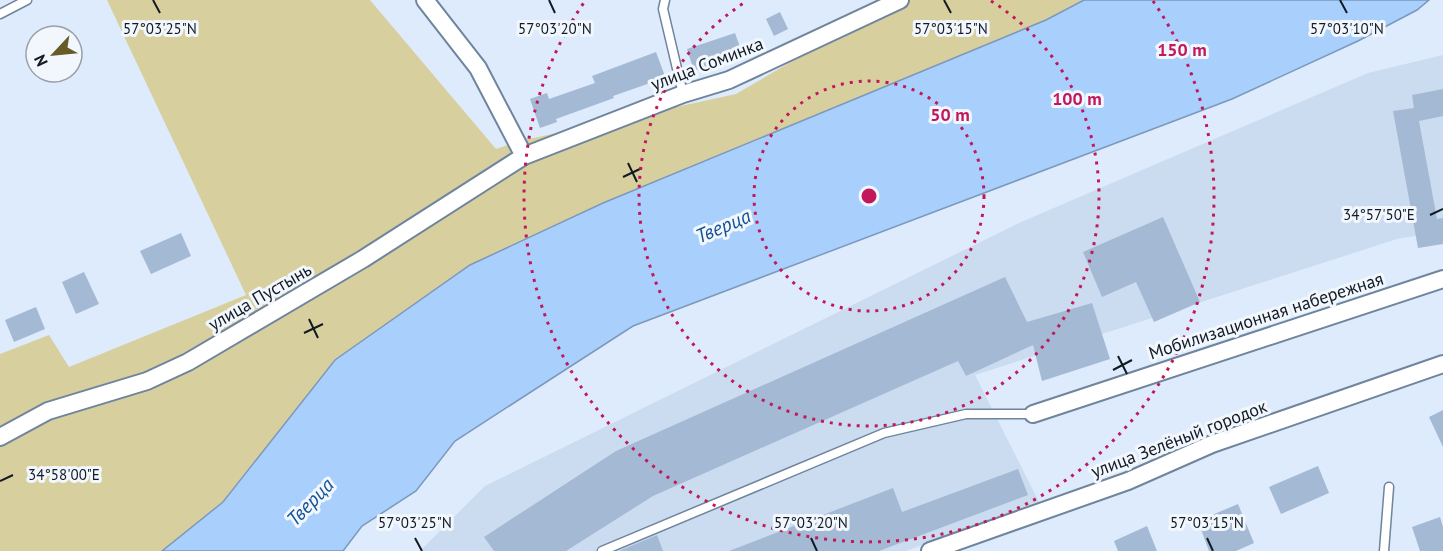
<svg xmlns="http://www.w3.org/2000/svg" width="1443" height="551" font-family="'PT Sans',sans-serif">
  <rect width="100%" height="100%" fill="#ddebfc"/>
  <path fill="#cbdcf0" d="M1443,55V231L1397,239L975,375L1039,502L906,551H420L485,486L1019,223L1368,73Z"/>
  <path fill="#d8cf9e" d="M107,0H370L496,149L520,141L736,94L897,0H1084L1046,20L603,203L470,265L335,360L223,502L162,551H0V354L49,335L69,367L246,295Z"/>
  <path fill="#a9cffd" stroke="#7c99bc" stroke-width="1.5" d="M1084,0H1429L1417,10L1358,41L1232,99L633,326L455,441L416,491L362,526L343,551H162L223,502L335,360L470,265L603,203L1046,20Z"/>
  <path fill="#a3b9d4" d="M780,12L788,29L774,36L766,19Z
    M735,33L741,50L716,60L717,63L694,71L687,49Z
    M656,52L666,79L654,84L653,82L613,96L614,98L556,119L557,122L540,128L530,99L547,93L549,99L595,83L592,76Z
    M1443,89V116L1419,121L1437,219L1443,218V244L1418,248L1393,111L1414,108L1412,95Z
    M1163,217L1200,302L1154,322L1136,282L1102,297L1083,252Z
    M181,233L191,256L151,274L140,251Z
    M84,272L99,304L76,314L62,282Z
    M1005,277L1027,322L1092,303L1110,359L1042,381L1033,345L966,376L958,361L653,496L566,551H494L484,537L616,451Z
    M36,307L45,329L14,342L5,320Z
    M1443,410V447L1429,417Z
    M1318,466L1329,493L1281,514L1269,487Z
    M1018,469L1028,495L879,551H729L893,488L902,512Z
    M1238,504L1254,543L1236,551H1209L1198,521Z
    M1440,517L1443,527V551H1420L1412,527Z
    M1147,526L1157,551H1118L1114,541Z
    M657,535L663,551H619Z"/>
  <g fill="none" stroke-linecap="round" stroke-linejoin="round">
    <defs>
      <path id="lane" d="M665,0L663,9L683,94
        M0,14L27,0
        M602,551L884,433L966,414H1033
        M1384,551L1389,487"/>
      <path id="street" d="M425,0L478,68L524,156
        M1033,414L1443,279
        M0,437L48,411L147,381L188,362L363,259L524,156L683,94L729,80L900,0
        M930,551L1128,481L1212,444L1443,364"/>
    </defs>
    <use href="#lane" stroke="#6f849d" stroke-width="11"/>
    <use href="#street" stroke="#6f849d" stroke-width="20"/>
    <use href="#lane" stroke="#fff" stroke-width="8"/>
    <use href="#street" stroke="#fff" stroke-width="16"/>
  </g>
  <path fill="none" stroke="#121a24" stroke-width="2" d="M153,0L160,13M549,0L555,13M944,0L951,13M1340,0L1347,13M628,163L637,182M623,177L642,168M1430,215L1443,209M309,319L318,338M304,333L323,324M1118,356L1127,374M1113,370L1132,360M0,481L13,475M415,538L422,551M811,538L817,551M1207,538L1213,551"/>
  <g fill="none" stroke="#c2185b" stroke-width="3" stroke-dasharray="3 6">
    <circle cx="869" cy="196" r="115"/>
    <path d="M991 1A230 230 0 1 1 747 1"/>
    <path d="M1153 1A345 345 0 1 1 585 1"/>
  </g>
  <g text-anchor="middle" stroke-width="6" stroke-linejoin="round" paint-order="stroke">
    <g font-size="18" fill="#121a24" stroke="#f2f7fd">
      <text transform="translate(707 64) rotate(-21)" y="6">улица Соминка</text>
      <text transform="translate(260 297) rotate(-30)" y="6">улица Пустынь</text>
      <text transform="translate(1266 316) rotate(-18)" y="6">Мобилизационная набережная</text>
      <text transform="translate(1179 439) rotate(-21)" y="6">улица Зелёный городок</text>
    </g>
    <g font-size="20" font-style="italic" fill="#135295" stroke="#f2f7fd">
      <text transform="translate(723 226) rotate(-23)" y="7">Тверца</text>
      <text transform="translate(310 502) rotate(-46)" y="7">Тверца</text>
    </g>
  </g>
  <g font-size="15" text-anchor="middle" fill="#121a24" stroke="#f2f7fd" stroke-width="6" stroke-linejoin="round" paint-order="stroke">
    <text x="951" y="34">57°03'15"N</text>
    <text x="1347" y="34">57°03'10"N</text>
    <text x="160" y="34">57°03'25"N</text>
    <text x="555" y="34">57°03'20"N</text>
    <text x="1379" y="220">34°57'50"E</text>
    <text x="64" y="480">34°58'00"E</text>
    <text x="415" y="528">57°03'25"N</text>
    <text x="811" y="528">57°03'20"N</text>
    <text x="1207" y="528">57°03'15"N</text>
  </g>
  <circle cx="869" cy="196" r="9" fill="#c2185b" stroke="#f2f7fd" stroke-width="3"/>
  <g font-size="18" text-anchor="middle" font-weight="bold" fill="#c2185b" stroke="#f2f7fd" stroke-width="6" stroke-linejoin="round" paint-order="stroke">
    <text x="1182" y="56">150 m</text>
    <text x="1077" y="105">100 m</text>
    <text x="950" y="121">50 m</text>
  </g>
  <g transform="translate(54 54) rotate(244)"><circle r="28" fill="#f2f7fd" stroke="#989fa6" stroke-width="1.5"/>
  <path d="M0-4.5L10 22L0 15L-10 22Z" fill="#655b27"/>
  <text y="-9" font-size="16" font-weight="bold" text-anchor="middle" fill="#121a24">N</text>
  </g>
</svg>
